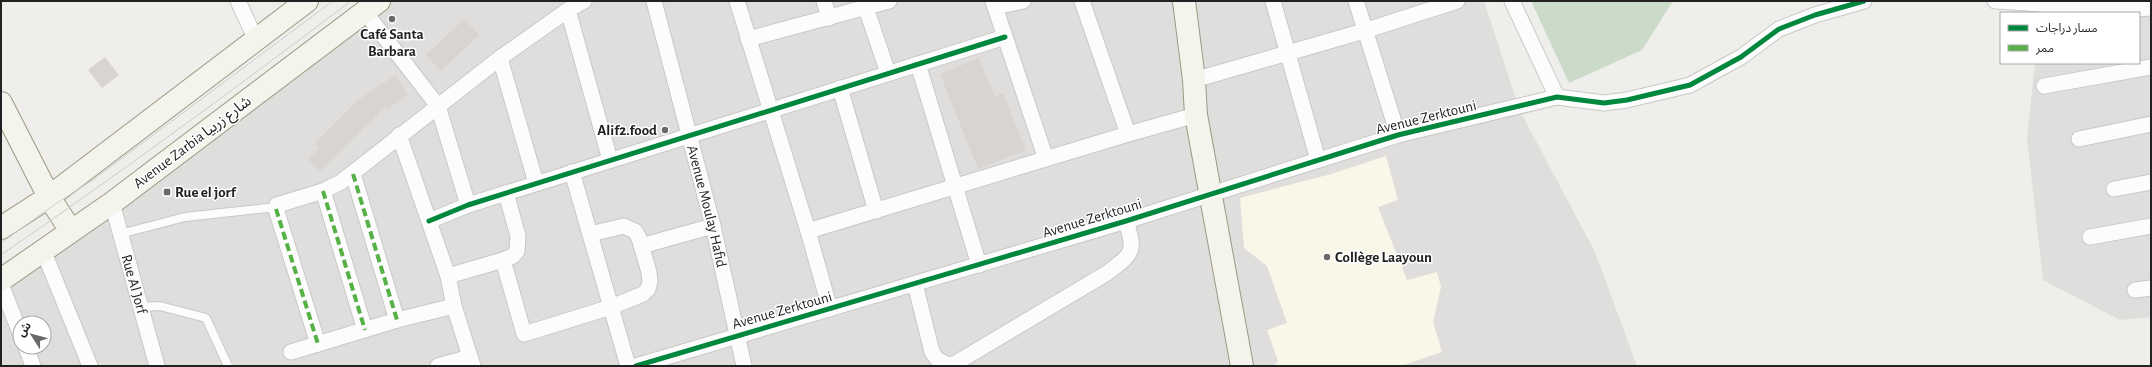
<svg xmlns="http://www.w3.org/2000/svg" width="2152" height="367" font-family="'Alegreya Sans','Noto Sans Arabic',sans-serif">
  <rect width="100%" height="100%" fill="#f0eeeb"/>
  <path fill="#dfdedc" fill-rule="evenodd" d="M384,1H1484L1520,111L1595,252L1637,366H1V275ZM20,323H44V347H20Z
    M2041,1H2151V317L2120,320L2043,280L2027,138L2035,63H2139V13H2040Z"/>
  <path fill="#f8f7e8" d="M1386,156L1398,200L1378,207L1407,280L1437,272L1441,287L1433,322L1442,352L1401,366H1274L1278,361L1267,330L1287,323L1267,266L1244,248L1240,198L1331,174Z"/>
  <path fill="#cadbca" d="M1531,1H1673L1642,50L1569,83Z"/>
  <path fill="#d7d4d2" d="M464,19L479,35L441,71L426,55Z
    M105,57L119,75L102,88L88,70Z
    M979,58L995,97L1003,93L1026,150L978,169L940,74Z
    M395,75L408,94L388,109L386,106L320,171L308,159L319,148L315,143L358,100Z"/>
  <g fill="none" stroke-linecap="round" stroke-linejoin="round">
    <defs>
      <path id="lane" d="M120,234L185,217L276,207
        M141,307L160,306L206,318L228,366"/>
      <g id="street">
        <path d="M238,1L256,40"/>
        <path id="s1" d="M654,1L713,226L744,366"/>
        <path d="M737,1L808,231L830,309"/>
        <path d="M824,1L829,18"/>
        <path d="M993,1L1046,159"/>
        <path d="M1082,1L1128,134"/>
        <path d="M1273,1L1318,160"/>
        <path d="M1356,1L1398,135"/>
        <path d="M1512,1L1557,97"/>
        <path d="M1995,1C2048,3 2099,13 2151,8"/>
        <path d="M995,7L1023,1"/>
        <path d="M866,8L888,73"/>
        <path d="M568,10L610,160"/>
        <path d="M365,12L438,106L468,205"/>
        <path d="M748,39L889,1"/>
        <path d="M500,58L536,183"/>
        <path d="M918,64L979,265"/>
        <path d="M1194,80L1364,31L1457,1"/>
        <path d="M2044,86L2151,67"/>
        <path d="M840,88L876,211"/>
        <path d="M399,135L448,276L454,306L473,366"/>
        <path d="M2079,139L2151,124"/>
        <path d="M572,172L628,366"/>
        <path d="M353,174L397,320"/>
        <path d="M2114,189L2151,182"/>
        <path d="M323,191L365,330"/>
        <path id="s2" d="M112,203L157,366"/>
        <path d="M429,221L468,205L1005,37"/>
        <path d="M808,231L1128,134L1196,115"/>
        <path d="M2090,237L2151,226"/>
        <path d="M641,246L713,226"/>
        <path d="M43,250L90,366"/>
        <path d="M503,260L524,334L611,307L643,294L648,289L650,281L649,272L639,238L635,231L624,226L590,234"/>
        <path d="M448,276L503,260L513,256L517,251L518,236L506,193"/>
        <path d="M1,284L20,333"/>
        <path d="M915,284L932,352L937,359L948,365L956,363L1107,273C1133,253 1136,253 1126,221"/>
        <path d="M2135,290L2151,288"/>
        <path d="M318,344L276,209L277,205L323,191L341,182L500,58L568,10L584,1"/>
        <path d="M26,347L33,366"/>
        <path d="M291,352L397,320L454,306"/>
        <path d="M438,366L470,357"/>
        <path d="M636,366L1126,221L1398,135L1557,97L1604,103L1627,100L1690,85L1741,57L1779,29L1815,15L1864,1"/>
      </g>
      <path id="secondary" d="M1184,1L1194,80L1196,115L1242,366
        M1,103L49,197L71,231
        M1,228L49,197L307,1
        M1,280L112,203L379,1"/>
    </defs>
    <use href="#lane" stroke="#c9c8c7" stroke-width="10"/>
    <use href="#street" stroke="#c9c8c7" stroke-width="17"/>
    <use href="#secondary" stroke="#999a82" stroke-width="24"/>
    <use href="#lane" stroke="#fdfcfc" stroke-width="8"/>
    <use href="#street" stroke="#fdfcfc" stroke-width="15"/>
    <use href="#secondary" stroke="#f4f4ed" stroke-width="22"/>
    <path stroke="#ccc" stroke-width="1" d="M1,243L54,205L94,179L333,1
      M1,255C120,173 236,88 351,1"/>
    <path stroke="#55b145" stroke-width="4" stroke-dasharray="8 4" stroke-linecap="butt" d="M353,174L397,320
      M323,191L365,330
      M276,209L318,344"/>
    <defs>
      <path id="cycleway" d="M429,221L468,205L1005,37
        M636,366L1126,221L1398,135L1557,97L1604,103L1627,100L1690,85L1741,57L1779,29L1815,15L1864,1"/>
    </defs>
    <use href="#cycleway" stroke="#fff" stroke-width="8"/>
    <use href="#cycleway" stroke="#00873e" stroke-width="5"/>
  </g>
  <g fill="#6a6968" stroke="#fff" stroke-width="1.5">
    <circle cx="392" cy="19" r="4"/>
    <circle cx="665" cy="130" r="4"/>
    <rect x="163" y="188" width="8" height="8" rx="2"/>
    <circle cx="1327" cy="257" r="4"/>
  </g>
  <g text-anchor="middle" stroke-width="3" stroke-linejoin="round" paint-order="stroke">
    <g font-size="15" font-weight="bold" fill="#222" stroke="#fff" text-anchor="start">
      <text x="392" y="39" text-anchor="middle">Café Santa<tspan x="392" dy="17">Barbara</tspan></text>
      <text x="657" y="135" text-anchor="end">Alif2.food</text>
      <text x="175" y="197">Rue el jorf</text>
      <text x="1335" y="262">Collège Laayoun</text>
    </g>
    <g font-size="15" fill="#222" stroke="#fff">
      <text transform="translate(1426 117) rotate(-14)" y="5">Avenue Zerktouni</text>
      <text transform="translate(192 142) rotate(-37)" y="5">Avenue Zarbia شارع زربيا</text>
      <text dy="5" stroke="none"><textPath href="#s1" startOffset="212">Avenue Moulay Hafid</textPath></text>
      <text transform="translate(1092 218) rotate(-17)" y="5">Avenue Zerktouni</text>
      <text dy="5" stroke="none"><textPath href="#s2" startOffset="84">Rue Al Jorf</textPath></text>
      <text transform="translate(782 310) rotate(-16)" y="5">Avenue Zerktouni</text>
    </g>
  </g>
  <rect width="2152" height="367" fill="none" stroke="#222222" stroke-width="4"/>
  <rect x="2000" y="12" width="140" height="52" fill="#ffffff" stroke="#a7a7a7"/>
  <rect x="2008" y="25" width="20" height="6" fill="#00873e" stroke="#a7a7a7"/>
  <text x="2036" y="32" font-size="12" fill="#222222">مسار دراجات</text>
  <rect x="2008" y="45" width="20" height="6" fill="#55b145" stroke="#a7a7a7"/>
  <text x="2036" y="52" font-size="12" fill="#222222">ممر</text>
  <g transform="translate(32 335) rotate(306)"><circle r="19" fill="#ffffff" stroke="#a7a7a7"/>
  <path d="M0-3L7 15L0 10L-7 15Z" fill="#6a6968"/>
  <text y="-6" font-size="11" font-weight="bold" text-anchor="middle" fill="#222222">ش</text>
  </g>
</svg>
